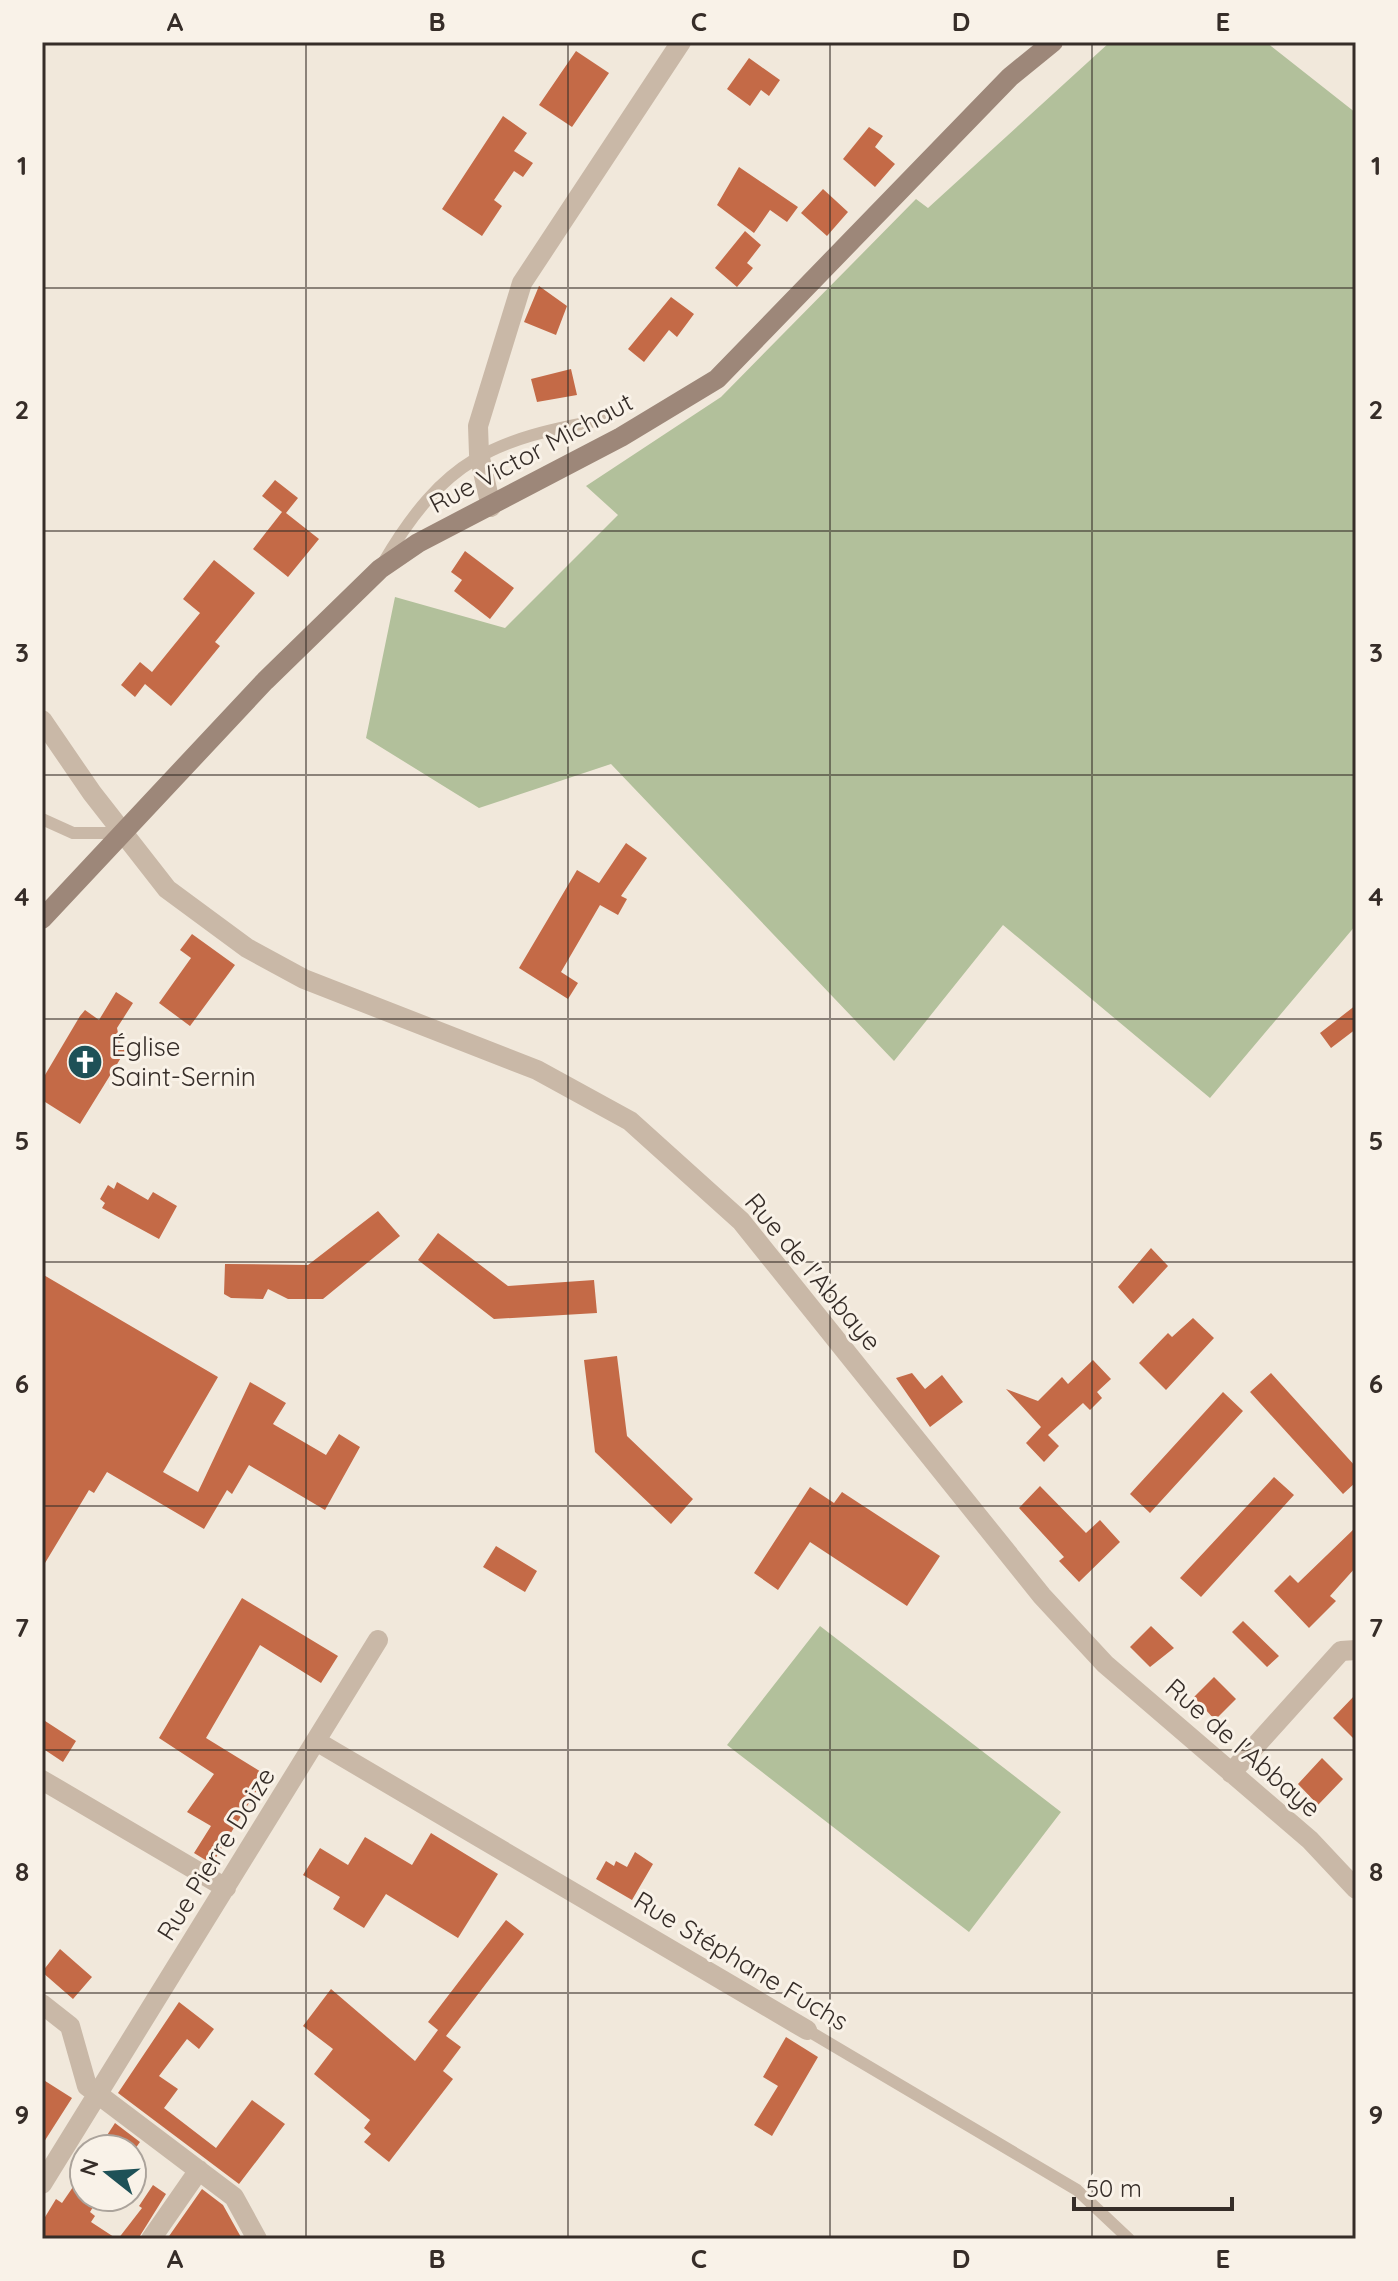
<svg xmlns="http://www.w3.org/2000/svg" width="1398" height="2281" font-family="Quicksand,sans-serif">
  <rect width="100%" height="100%" fill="#f1e8db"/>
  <path fill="#b2c09b" d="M1110,42H1266L1356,113V925L1210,1098L1003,925L894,1061L611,764L479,808L366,738L395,597L505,628L618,515L586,486L721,397L916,199L928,208Z
    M820,1626L1061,1812L969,1932L727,1745Z"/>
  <path fill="#c46a47" d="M576,51L609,73L572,127L539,105Z
    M749,58L780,80L769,96L761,90L750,106L727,89Z
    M503,116L527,133L514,151L533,163L523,177L514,171L494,200L502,206L482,236L442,209Z
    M869,127L883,136L875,147L895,164L875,187L843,159Z
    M739,167L798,207L787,222L770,210L754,233L717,205Z
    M823,189L848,212L827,236L801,213Z
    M745,231L761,245L747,263L753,268L737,287L715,268Z
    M539,286L567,306L556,335L524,322Z
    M671,297L694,314L677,337L669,330L644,362L628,349Z
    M571,369L577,395L537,402L531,379Z
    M275,480L298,498L286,513L319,539L288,577L253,549L282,512L262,496Z
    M465,551L514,588L490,619L454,591L462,580L451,572Z
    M214,560L255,593L215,642L220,646L171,706L145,684L135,697L121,685L140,662L152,672L200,613L183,599Z
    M626,843L647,858L621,896L627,899L618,915L600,905L561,972L578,983L568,999L519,968L577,870L599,883Z
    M192,934L235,965L190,1026L159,1003L191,958L180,950Z
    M116,992L133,1003L117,1028L120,1043L127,1048L80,1124L42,1100V1080L80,1016L85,1010L99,1020Z
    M1356,1005V1029L1331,1048L1320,1033Z
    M117,1182L148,1200L153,1192L177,1206L159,1239L102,1208L105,1203L100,1199L108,1185L114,1189Z
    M378,1211L400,1236L323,1299H288L268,1289L263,1299L231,1298L224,1294L225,1264L308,1265Z
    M438,1233L508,1286L594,1280L597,1313L494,1319L418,1260Z
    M1151,1248L1168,1266L1133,1304L1118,1287Z
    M42,1274L218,1377L163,1472L198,1492L250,1382L286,1403L273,1424L326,1455L339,1434L360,1447L325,1510L249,1465L232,1494L227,1490L204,1529L107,1472L94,1493L89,1490L42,1568Z
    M1193,1318L1214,1338L1166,1390L1139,1363L1168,1333L1172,1337Z
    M617,1356L627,1436L693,1499L671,1524L595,1452L584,1360Z
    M1093,1360L1111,1379L1097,1392L1102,1398L1090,1410L1083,1403L1048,1435L1059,1446L1044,1462L1026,1443L1041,1427L1006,1389L1038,1401L1062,1377L1068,1384Z
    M912,1373L925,1389L942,1375L963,1402L930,1427L896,1378Z
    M1271,1373L1356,1467V1482L1343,1494L1250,1392Z
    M1223,1392L1243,1411L1150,1513L1130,1494Z
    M1274,1477L1294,1495L1201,1597L1180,1578Z
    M1040,1486L1086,1533L1100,1520L1120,1542L1079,1582L1059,1561L1064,1557L1019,1508Z
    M810,1487L834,1503L842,1492L940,1556L907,1606L810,1542L778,1590L754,1573Z
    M1356,1527V1567L1330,1596L1336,1601L1309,1628L1274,1591L1290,1575L1298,1583Z
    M496,1546L537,1571L525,1592L483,1567Z
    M242,1598L338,1656L321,1683L260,1645L206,1738L266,1775L212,1864L194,1853L211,1826L187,1812L214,1774L159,1738Z
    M1243,1621L1279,1656L1267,1667L1232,1632Z
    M1151,1626L1174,1648L1150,1667L1130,1647Z
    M1214,1677L1236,1699L1215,1720L1194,1697Z
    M1356,1694V1741L1333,1718Z
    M42,1719L76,1741L63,1762L42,1748Z
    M1322,1758L1343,1779L1318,1805L1298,1784Z
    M431,1833L498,1874L458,1938L386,1894L364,1928L333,1909L340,1897L303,1875L320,1848L348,1865L365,1837L412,1865Z
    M635,1852L653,1864L632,1900L596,1879L606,1861L614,1866L616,1861L627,1867Z
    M506,1920L524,1934L446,2036L461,2047L443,2071L453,2079L389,2162L364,2142L371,2134L364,2128L370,2120L314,2074L333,2049L303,2026L331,1989L415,2061L438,2030L428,2022Z
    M60,1949L92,1977L73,1999L42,1972Z
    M179,2002L214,2029L199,2049L187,2039L159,2076L178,2089L164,2108L216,2148L252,2100L285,2124L239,2184L118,2093Z
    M786,2037L818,2057L772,2136L754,2125L778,2086L763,2077Z
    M42,2079L72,2098L42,2145Z
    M115,2123L140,2142L132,2153V2145L129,2149H98Z
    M84,2171V2197H99L90,2212L95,2216L91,2222L117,2239H42V2222L56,2199L62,2203Z
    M153,2185L166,2194L138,2239H118L142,2208L139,2206Z
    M202,2189L223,2205L242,2239H167Z"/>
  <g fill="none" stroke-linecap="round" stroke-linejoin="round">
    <path stroke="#c9b8a7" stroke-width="12" d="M383,563C444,459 492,439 607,419
      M42,819L73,833H123
      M807,2030L1077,2190L1129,2239"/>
    <path stroke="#c9b8a7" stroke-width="20" d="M491,507L479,454L478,426L522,283L681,42
      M42,720L92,793L167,889L247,948L304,979L537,1070L630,1121L741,1221L1042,1596L1105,1664L1310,1840L1356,1889
      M316,1741L807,2030
      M1231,1773L1341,1651L1356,1650
      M42,1780L226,1888
      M42,2004L70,2026L87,2086L234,2197L257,2239
      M42,2184L378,1640
      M151,2239L199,2170"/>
    <path stroke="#9d8779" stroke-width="20" d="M42,919L265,681L380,569L418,543L621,437L717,379L1010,77L1053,42"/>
  </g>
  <path fill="none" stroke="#362d28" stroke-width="2" stroke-opacity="0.55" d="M306,42V2239M568,42V2239M830,42V2239M1092,42V2239M42,288H1356M42,531H1356M42,775H1356M42,1019H1356M42,1262H1356M42,1506H1356M42,1750H1356M42,1993H1356"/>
  <defs>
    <symbol id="church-disc" viewBox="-11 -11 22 22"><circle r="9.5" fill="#1e5157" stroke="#f9f2e8"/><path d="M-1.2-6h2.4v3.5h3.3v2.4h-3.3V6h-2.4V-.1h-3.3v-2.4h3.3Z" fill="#fff"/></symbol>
  </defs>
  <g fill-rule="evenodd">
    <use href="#church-disc" x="65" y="1042" width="40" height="40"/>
  </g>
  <g text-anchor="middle" stroke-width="6" stroke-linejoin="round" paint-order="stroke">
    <g font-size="26" fill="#362d28" stroke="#f9f2e8">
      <text transform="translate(531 453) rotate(-28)" y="9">Rue Victor Michaut</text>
      <text transform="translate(813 1272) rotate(50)" y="9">Rue de l'Abbaye</text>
      <text transform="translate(1243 1748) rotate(41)" y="9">Rue de l'Abbaye</text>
      <text transform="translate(216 1854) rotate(-58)" y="9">Rue Pierre Doize</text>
      <text transform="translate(741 1961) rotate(31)" y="9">Rue Stéphane Fuchs</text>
    </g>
    <g font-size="26" fill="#362d28" stroke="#f9f2e8" text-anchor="start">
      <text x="111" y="1056">Église<tspan x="111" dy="30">Saint-Sernin</tspan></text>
    </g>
  </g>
  <rect width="1398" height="2281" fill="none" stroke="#f9f2e8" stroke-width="88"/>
  <g transform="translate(108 2173) rotate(287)"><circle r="38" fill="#f9f2e8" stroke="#aba39b" stroke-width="2"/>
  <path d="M0-6L14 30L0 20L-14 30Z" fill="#1e5157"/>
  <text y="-12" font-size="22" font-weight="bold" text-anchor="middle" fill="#362d28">N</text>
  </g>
  <path d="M1074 2197v12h158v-12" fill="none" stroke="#362d28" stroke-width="4"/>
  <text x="1086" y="2197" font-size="24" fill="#362d28" stroke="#f9f2e8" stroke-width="6" paint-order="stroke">50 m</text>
  <rect x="44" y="44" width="1310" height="2193" fill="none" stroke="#362d28" stroke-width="3"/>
  <g font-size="26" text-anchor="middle" font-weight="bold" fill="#362d28">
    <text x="175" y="31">A</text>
    <text x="437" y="31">B</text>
    <text x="699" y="31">C</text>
    <text x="961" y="31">D</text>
    <text x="1223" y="31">E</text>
    <text x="22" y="175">1</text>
    <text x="1376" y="175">1</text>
    <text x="22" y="419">2</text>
    <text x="1376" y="419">2</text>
    <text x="22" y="662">3</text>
    <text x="1376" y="662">3</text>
    <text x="22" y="906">4</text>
    <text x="1376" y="906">4</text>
    <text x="22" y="1150">5</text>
    <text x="1376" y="1150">5</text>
    <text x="22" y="1393">6</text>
    <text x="1376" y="1393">6</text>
    <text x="22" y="1637">7</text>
    <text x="1376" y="1637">7</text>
    <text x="22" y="1881">8</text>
    <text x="1376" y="1881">8</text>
    <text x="22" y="2124">9</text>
    <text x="1376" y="2124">9</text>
    <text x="175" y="2268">A</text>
    <text x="437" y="2268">B</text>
    <text x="699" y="2268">C</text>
    <text x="961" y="2268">D</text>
    <text x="1223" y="2268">E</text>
  </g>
</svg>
